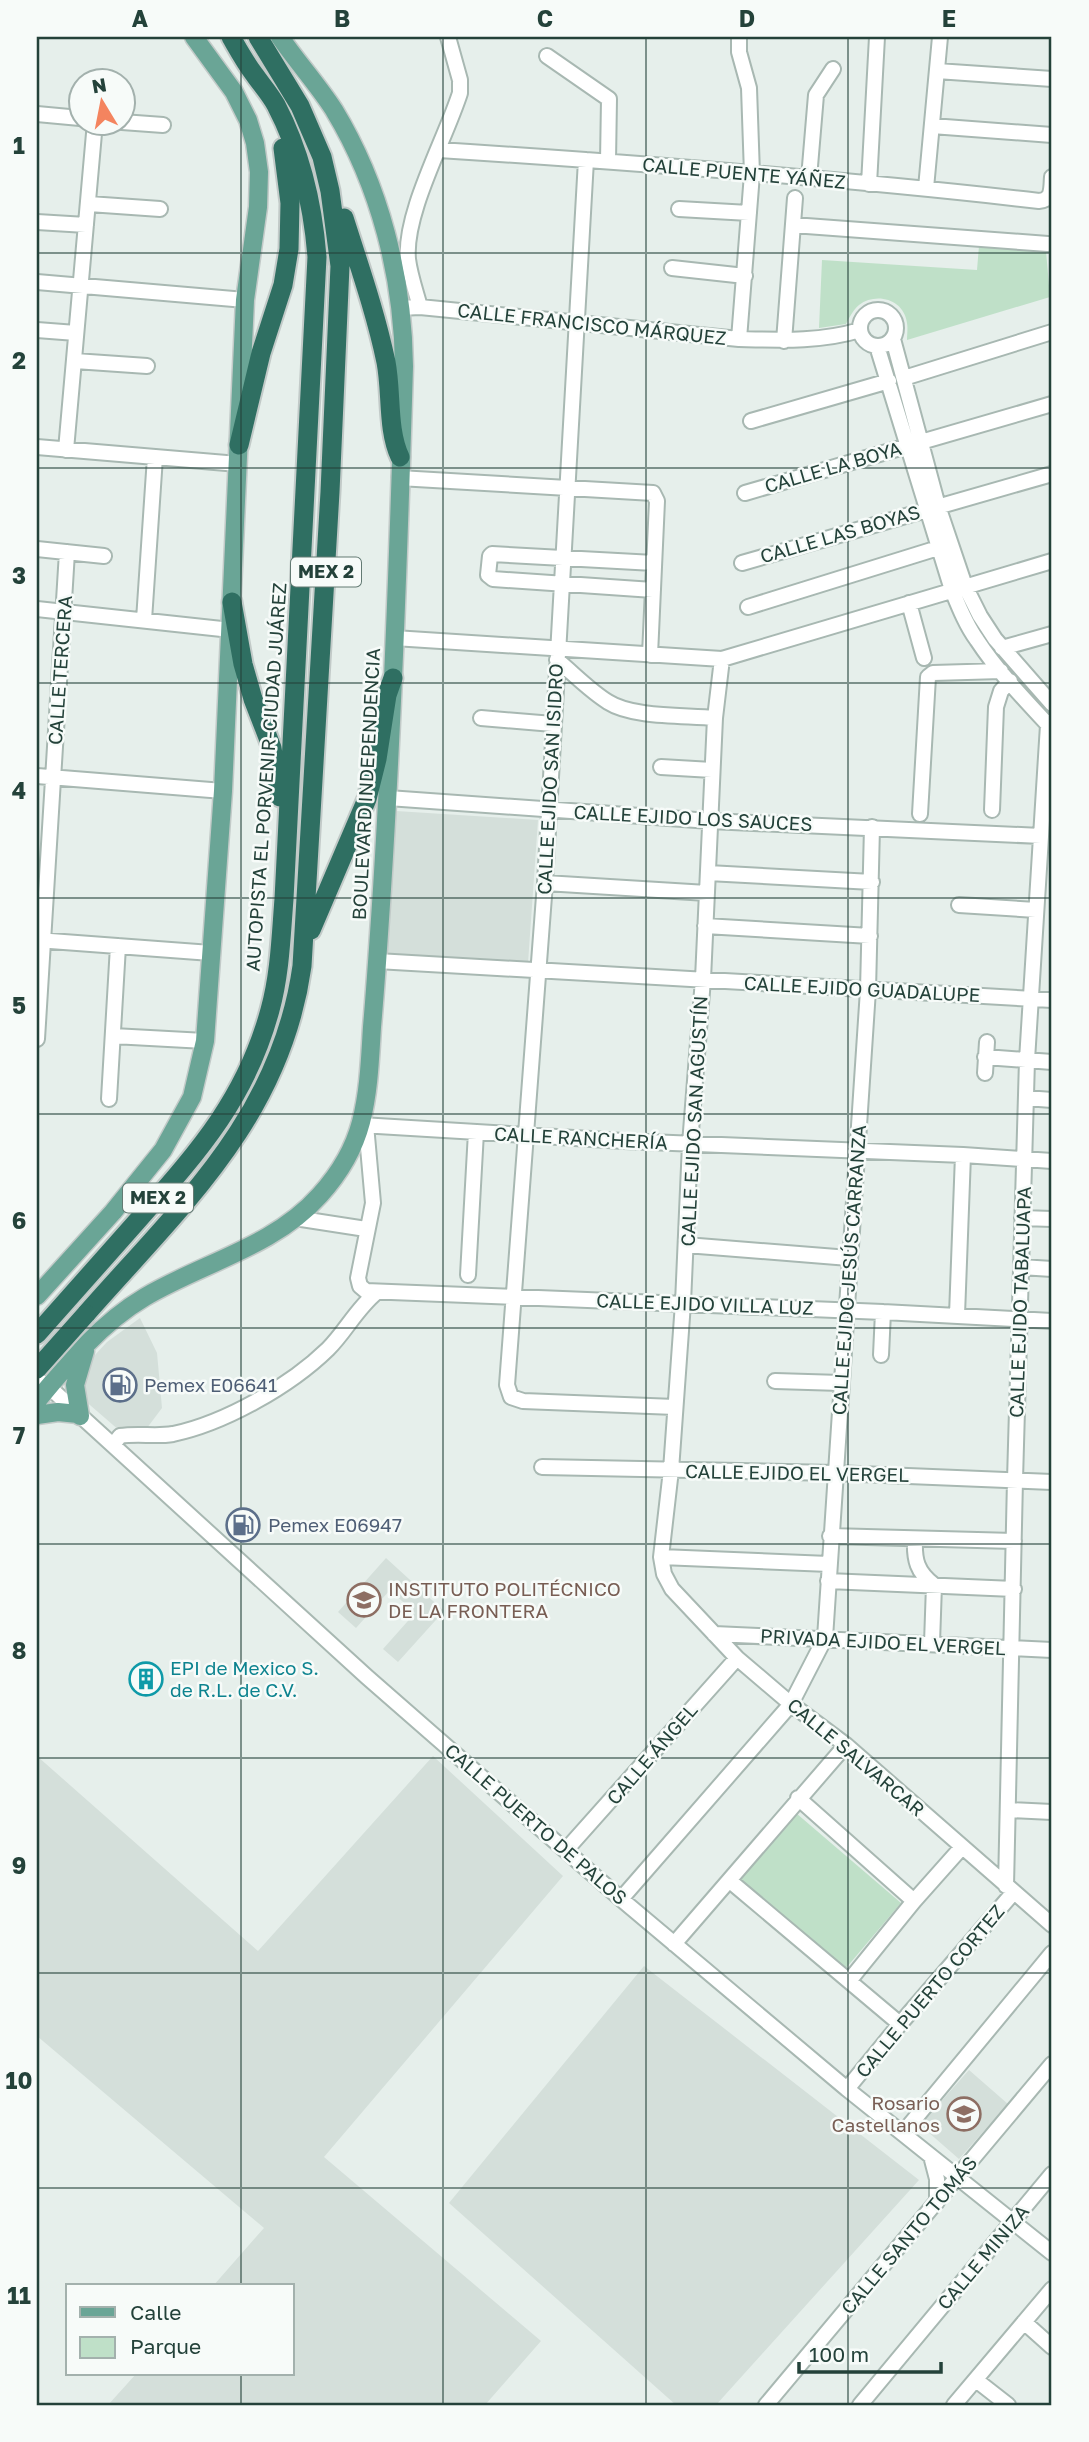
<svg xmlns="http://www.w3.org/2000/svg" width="1089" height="2442" font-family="'Golos Text',sans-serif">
  <rect width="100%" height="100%" fill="#e6efeb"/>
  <path fill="#d4dfda" d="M396,811L538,820L528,963L386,953Z
    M140,1318L157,1353L162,1408L135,1444L83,1399L81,1370L107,1342Z
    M386,1558L444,1611L398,1662L383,1649L415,1613L390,1590L356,1628L338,1612Z
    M37,1756L258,1951L433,1756L563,1876L324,2157L541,2341L485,2405H108L136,2374H292V2286H213L264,2228L37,2036Z
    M644,1966L919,2180L716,2405H676L449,2203Z
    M969,2070L1008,2104L959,2159L920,2125Z"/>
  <path fill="#bfe0c8" d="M979,246L1046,251L1050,297L907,340C907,335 908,328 907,323C904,299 876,292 859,305C853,310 849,318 846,324L819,328L822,260L977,270Z
    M796,1813L901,1903L846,1968L739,1882Z"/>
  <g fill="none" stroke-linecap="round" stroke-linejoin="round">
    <defs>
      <path id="minor" d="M547,56L609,99L608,161
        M937,71L1052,79
        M37,114L80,118
        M122,122L163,125
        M932,126L1052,135
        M439,150C639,163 840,178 1039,201C1053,200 1051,188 1052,177
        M586,160L545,883L507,1385L511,1397L523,1401L675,1407
        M809,178L816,95L833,69
        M869,184L877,37
        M926,188L940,37
        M89,204L160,209
        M679,209L749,213
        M37,222L86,225
        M793,225L1048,244
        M672,268L745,276
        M37,282L245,300
        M420,307C416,292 410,275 408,259C404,213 445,140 460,93V80L448,37
        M400,308L420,307L739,339C779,340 821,342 860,330
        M860 328a18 18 0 1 1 36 0a18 18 0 1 1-36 0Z
        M37,330L76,333
        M739,339L752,174L749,88L739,52V37
        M893,339L938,506L965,586L980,616L995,639L1052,704
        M784,341L795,198
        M877,346L952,590C959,607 966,625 977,640C998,672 1026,701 1052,729
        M75,361L147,366
        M904,378L1052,332
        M751,421L889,381
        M37,447L238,464
        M66,450L95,122
        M399,478L653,493L657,501L650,655
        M745,493L1052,404
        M37,549L104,556
        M742,563L1052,474
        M653,590L493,579L488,575L490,556L492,554L654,563
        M909,603L924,658
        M748,607L938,548
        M37,609L231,630
        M144,620L155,457
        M394,638L722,659L1052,561
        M1002,648L1052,634
        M722,659L715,718L703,979L690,1144L683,1303L671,1470L661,1557L664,1574L672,1589L737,1658L791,1704L846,1745L1052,1925
        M557,660C574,674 590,691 608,702C633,718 685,715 715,718
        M481,718L553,724
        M661,767L712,770
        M37,776L223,791
        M388,798L710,821L1041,836
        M992,810L996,707L1001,691L1010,681
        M920,814L928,677L933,673L1001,671
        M708,873L872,882
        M545,883L707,893
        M959,905L1036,910
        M705,926L870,936
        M37,940L211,953
        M377,961L1052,1000
        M113,1036L205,1041
        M37,1039L67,552
        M985,1057L1052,1062
        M985,1073L987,1042
        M1026,1098L1052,1100
        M109,1099L118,946
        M361,1125L624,1141L963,1155L1052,1161
        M366,1125L373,1203L358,1278L360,1286L366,1291L883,1312L1052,1321
        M295,1218L366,1229
        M1022,1218L1052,1219
        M686,1245L849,1258
        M1021,1267L1052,1269
        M468,1275L476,1132
        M957,1315L963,1155
        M881,1355L883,1312
        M37,1376L367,1677L621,1899L847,2089L1052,2253
        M775,1381L841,1383
        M113,1445L120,1436C138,1433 155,1437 173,1434C225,1423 290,1386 328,1349C346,1331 357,1308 377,1292
        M542,1467L835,1473L1052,1482
        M830,1536L1014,1541
        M915,1539C914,1560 917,1572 934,1585L932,1643
        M661,1557L829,1564
        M828,1581L1014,1589
        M714,1634L1052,1650
        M798,1798L914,1901
        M1009,1810L1052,1812
        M566,1850L737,1658
        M730,1881L900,2024
        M1006,1886L1015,1480L1027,1060L1048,725L1052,721
        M621,1899L791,1704L825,1638L868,990L872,827
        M674,1944L846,1745
        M849,1981L914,1901L962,1847
        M847,2089L900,2024L1013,1893
        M903,2133L1052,1953
        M931,2156L937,2179V2202
        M1024,2322L1052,2347
        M976,2380L1008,2405
        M766,2405L1052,2064
        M860,2405L1052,2174
        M954,2405L1052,2289"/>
      <path id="major" d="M37,1296L113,1212L163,1150L192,1097L205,1041L223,791L245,300L258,207L259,172L255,143L248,120L234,92L194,37
        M37,1401C69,1362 101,1323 145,1297C202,1263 274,1247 320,1195C338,1175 354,1149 361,1122C369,1091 370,1059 372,1027C376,981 379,935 382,889C393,715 399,540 404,366C403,277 380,186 334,110C318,85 297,62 280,37
        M37,1415L58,1412L78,1414
        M80,1416L75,1385L85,1351"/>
      <path id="highway" d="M344,218C359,265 376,314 386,362C392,393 387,429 400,457
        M239,445L261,353L283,285L289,249L290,203L283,148
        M232,602L243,664L253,699L272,748L280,797
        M311,930L367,799L377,759L387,695L393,678
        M86,1314C181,1206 281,1117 302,966L330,492L340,266L330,191L322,157L300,106L258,37
        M37,1334C71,1296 105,1257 139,1219C198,1152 246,1099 270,1010C280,974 281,936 284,899L317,257C313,206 300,151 276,105C270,94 261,84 254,74C245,62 238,49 231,37"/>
    </defs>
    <use href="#minor" stroke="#a8b8b2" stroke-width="18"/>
    <use href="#major" stroke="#c2cac8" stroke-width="21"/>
    <use href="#highway" stroke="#c2cac8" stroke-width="23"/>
    <use href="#minor" stroke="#fff" stroke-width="14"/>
    <use href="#major" stroke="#6aa596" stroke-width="18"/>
    <use href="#highway" stroke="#2f6f62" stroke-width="19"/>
    <defs>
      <path id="highway-bridge" d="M37,1369L86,1314"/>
    </defs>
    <use href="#highway-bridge" stroke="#c2cac8" stroke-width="23" stroke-linecap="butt"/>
    <use href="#highway-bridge" stroke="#2f6f62" stroke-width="19"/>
  </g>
  <path fill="none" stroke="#24423a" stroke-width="2" stroke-opacity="0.55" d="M241,37V2286M443,37V2405M646,37V2405M848,37V2405M37,253H1052M37,468H1052M37,683H1052M37,898H1052M37,1114H1052M37,1328H1052M37,1544H1052M37,1758H1052M37,1973H1052M37,2188H1052M241,2374V2405"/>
  <defs>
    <symbol id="fuel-ring" viewBox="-11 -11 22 22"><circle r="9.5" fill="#f7fbf9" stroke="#5c6f8a" stroke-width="1.5"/><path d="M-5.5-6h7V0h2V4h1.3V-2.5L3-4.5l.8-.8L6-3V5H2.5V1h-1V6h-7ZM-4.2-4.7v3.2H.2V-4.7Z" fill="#5c6f8a"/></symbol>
    <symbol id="university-ring" viewBox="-11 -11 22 22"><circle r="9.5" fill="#f7fbf9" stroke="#8d6e63" stroke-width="1.5"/><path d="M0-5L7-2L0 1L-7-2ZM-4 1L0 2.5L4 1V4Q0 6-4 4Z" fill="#8d6e63"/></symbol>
    <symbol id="building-ring" viewBox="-11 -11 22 22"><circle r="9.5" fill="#f7fbf9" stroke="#0f9aa8" stroke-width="1.5"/><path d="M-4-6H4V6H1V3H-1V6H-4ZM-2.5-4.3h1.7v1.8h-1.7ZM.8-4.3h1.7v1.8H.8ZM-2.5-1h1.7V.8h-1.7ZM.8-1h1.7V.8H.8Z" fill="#0f9aa8"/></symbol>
    <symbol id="school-ring" viewBox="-11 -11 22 22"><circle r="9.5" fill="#f7fbf9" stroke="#8d6e63" stroke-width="1.5"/><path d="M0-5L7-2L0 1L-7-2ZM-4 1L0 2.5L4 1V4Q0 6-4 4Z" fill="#8d6e63"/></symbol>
  </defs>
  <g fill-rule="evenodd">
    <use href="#fuel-ring" x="101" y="1366" width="38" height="38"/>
    <use href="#fuel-ring" x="224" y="1506" width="38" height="38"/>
    <use href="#university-ring" x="345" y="1581" width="38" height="38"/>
    <use href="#building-ring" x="127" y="1660" width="38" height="38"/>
    <use href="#school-ring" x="945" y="2095" width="38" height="38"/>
  </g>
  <g text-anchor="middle" stroke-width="5" stroke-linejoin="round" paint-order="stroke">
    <g fill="#f7fbf9" stroke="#637a73" stroke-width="2">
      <rect x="291" y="557.5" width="70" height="29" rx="5"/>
      <rect x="123" y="1183.5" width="70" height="29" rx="5"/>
    </g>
    <g font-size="18" font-weight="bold" fill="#24423a">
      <text x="326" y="578">MEX 2</text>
      <text x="158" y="1204">MEX 2</text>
    </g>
    <g font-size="19" fill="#24423a" stroke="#f7fbf9">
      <text transform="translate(744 173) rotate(5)" y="7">CALLE PUENTE YÁÑEZ</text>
      <text transform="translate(592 324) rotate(6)" y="7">CALLE FRANCISCO MÁRQUEZ</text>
      <text transform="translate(833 467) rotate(-16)" y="7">CALLE LA BOYA</text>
      <text transform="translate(840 534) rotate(-16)" y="7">CALLE LAS BOYAS</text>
      <text transform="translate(60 670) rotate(-86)" y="7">CALLE TERCERA</text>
      <text transform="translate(266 777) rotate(-86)" y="7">AUTOPISTA EL PORVENIR-CIUDAD JUÁREZ</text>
      <text transform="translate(550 779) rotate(-87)" y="7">CALLE EJIDO SAN ISIDRO</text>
      <text transform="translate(366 784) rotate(-87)" y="7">BOULEVARD INDEPENDENCIA</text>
      <text transform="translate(693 818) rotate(3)" y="7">CALLE EJIDO LOS SAUCES</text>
      <text transform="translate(862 989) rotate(3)" y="7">CALLE EJIDO GUADALUPE</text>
      <text transform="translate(694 1121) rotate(-87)" y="7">CALLE EJIDO SAN AGUSTÍN</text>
      <text transform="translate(581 1138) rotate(3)" y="7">CALLE RANCHERÍA</text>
      <text transform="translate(849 1270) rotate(-86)" y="7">CALLE EJIDO JESÚS CARRANZA</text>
      <text transform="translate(1020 1302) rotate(-88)" y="7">CALLE EJIDO TABALUAPA</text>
      <text transform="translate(705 1304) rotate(2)" y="7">CALLE EJIDO VILLA LUZ</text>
      <text transform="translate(797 1473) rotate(1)" y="7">CALLE EJIDO EL VERGEL</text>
      <text transform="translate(883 1642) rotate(3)" y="7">PRIVADA EJIDO EL VERGEL</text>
      <text transform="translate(652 1754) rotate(-49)" y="7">CALLE ÁNGEL</text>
      <text transform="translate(856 1757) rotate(40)" y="7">CALLE SALVARCAR</text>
      <text transform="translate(536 1824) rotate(41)" y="7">CALLE PUERTO DE PALOS</text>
      <text transform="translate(930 1991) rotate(-50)" y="7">CALLE PUERTO CORTEZ</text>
      <text transform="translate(909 2235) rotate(-50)" y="7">CALLE SANTO TOMÁS</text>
      <text transform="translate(983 2257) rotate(-50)" y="7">CALLE MINIZA</text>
    </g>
    <g font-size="19" fill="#4e5e75" stroke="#f7fbf9" text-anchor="start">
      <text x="144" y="1392">Pemex E06641</text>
      <text x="268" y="1532">Pemex E06947</text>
    </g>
    <g font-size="19" fill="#785e54" stroke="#f7fbf9" text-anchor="start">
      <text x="388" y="1596">INSTITUTO POLITÉCNICO<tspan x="388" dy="22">DE LA FRONTERA</tspan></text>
      <text x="940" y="2110" text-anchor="end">Rosario<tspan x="940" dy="22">Castellanos</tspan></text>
    </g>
    <g font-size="19" fill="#0d838f" stroke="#f7fbf9" text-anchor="start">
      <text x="170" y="1675">EPI de Mexico S.<tspan x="170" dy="22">de R.L. de C.V.</tspan></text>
    </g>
  </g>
  <rect width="1089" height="2442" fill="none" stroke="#f7fbf9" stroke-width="77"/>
  <rect x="66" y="2284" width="228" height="91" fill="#f7fbf9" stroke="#a3b1ad" stroke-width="2"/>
  <rect x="80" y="2307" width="35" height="10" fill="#6aa596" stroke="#a3b1ad" stroke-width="2"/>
  <text x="130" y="2320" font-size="21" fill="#24423a">Calle</text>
  <rect x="80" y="2337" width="35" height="21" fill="#bfe0c8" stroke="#a3b1ad" stroke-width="2"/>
  <text x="130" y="2354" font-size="21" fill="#24423a">Parque</text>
  <g transform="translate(102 102) rotate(350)"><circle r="33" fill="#f7fbf9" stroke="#a3b1ad" stroke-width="2"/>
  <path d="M0-5L12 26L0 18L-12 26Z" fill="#f4845f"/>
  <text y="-10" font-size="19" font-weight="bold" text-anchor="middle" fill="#24423a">N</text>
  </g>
  <path d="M799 2362v10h142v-10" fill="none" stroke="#24423a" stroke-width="3.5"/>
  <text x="809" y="2362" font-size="21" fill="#24423a" stroke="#f7fbf9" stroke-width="5" paint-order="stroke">100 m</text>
  <rect x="38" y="38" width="1012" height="2366" fill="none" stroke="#24423a" stroke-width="2.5"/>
  <g font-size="23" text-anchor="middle" font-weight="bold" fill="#24423a">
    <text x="140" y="27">A</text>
    <text x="342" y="27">B</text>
    <text x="545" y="27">C</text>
    <text x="747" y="27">D</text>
    <text x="949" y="27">E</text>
    <text x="19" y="154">1</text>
    <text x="19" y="369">2</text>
    <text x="19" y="584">3</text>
    <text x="19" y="799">4</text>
    <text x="19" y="1014">5</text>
    <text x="19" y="1229">6</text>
    <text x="19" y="1444">7</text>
    <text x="19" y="1659">8</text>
    <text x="19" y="1874">9</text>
    <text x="19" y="2089">10</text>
    <text x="19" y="2304">11</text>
  </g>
</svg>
